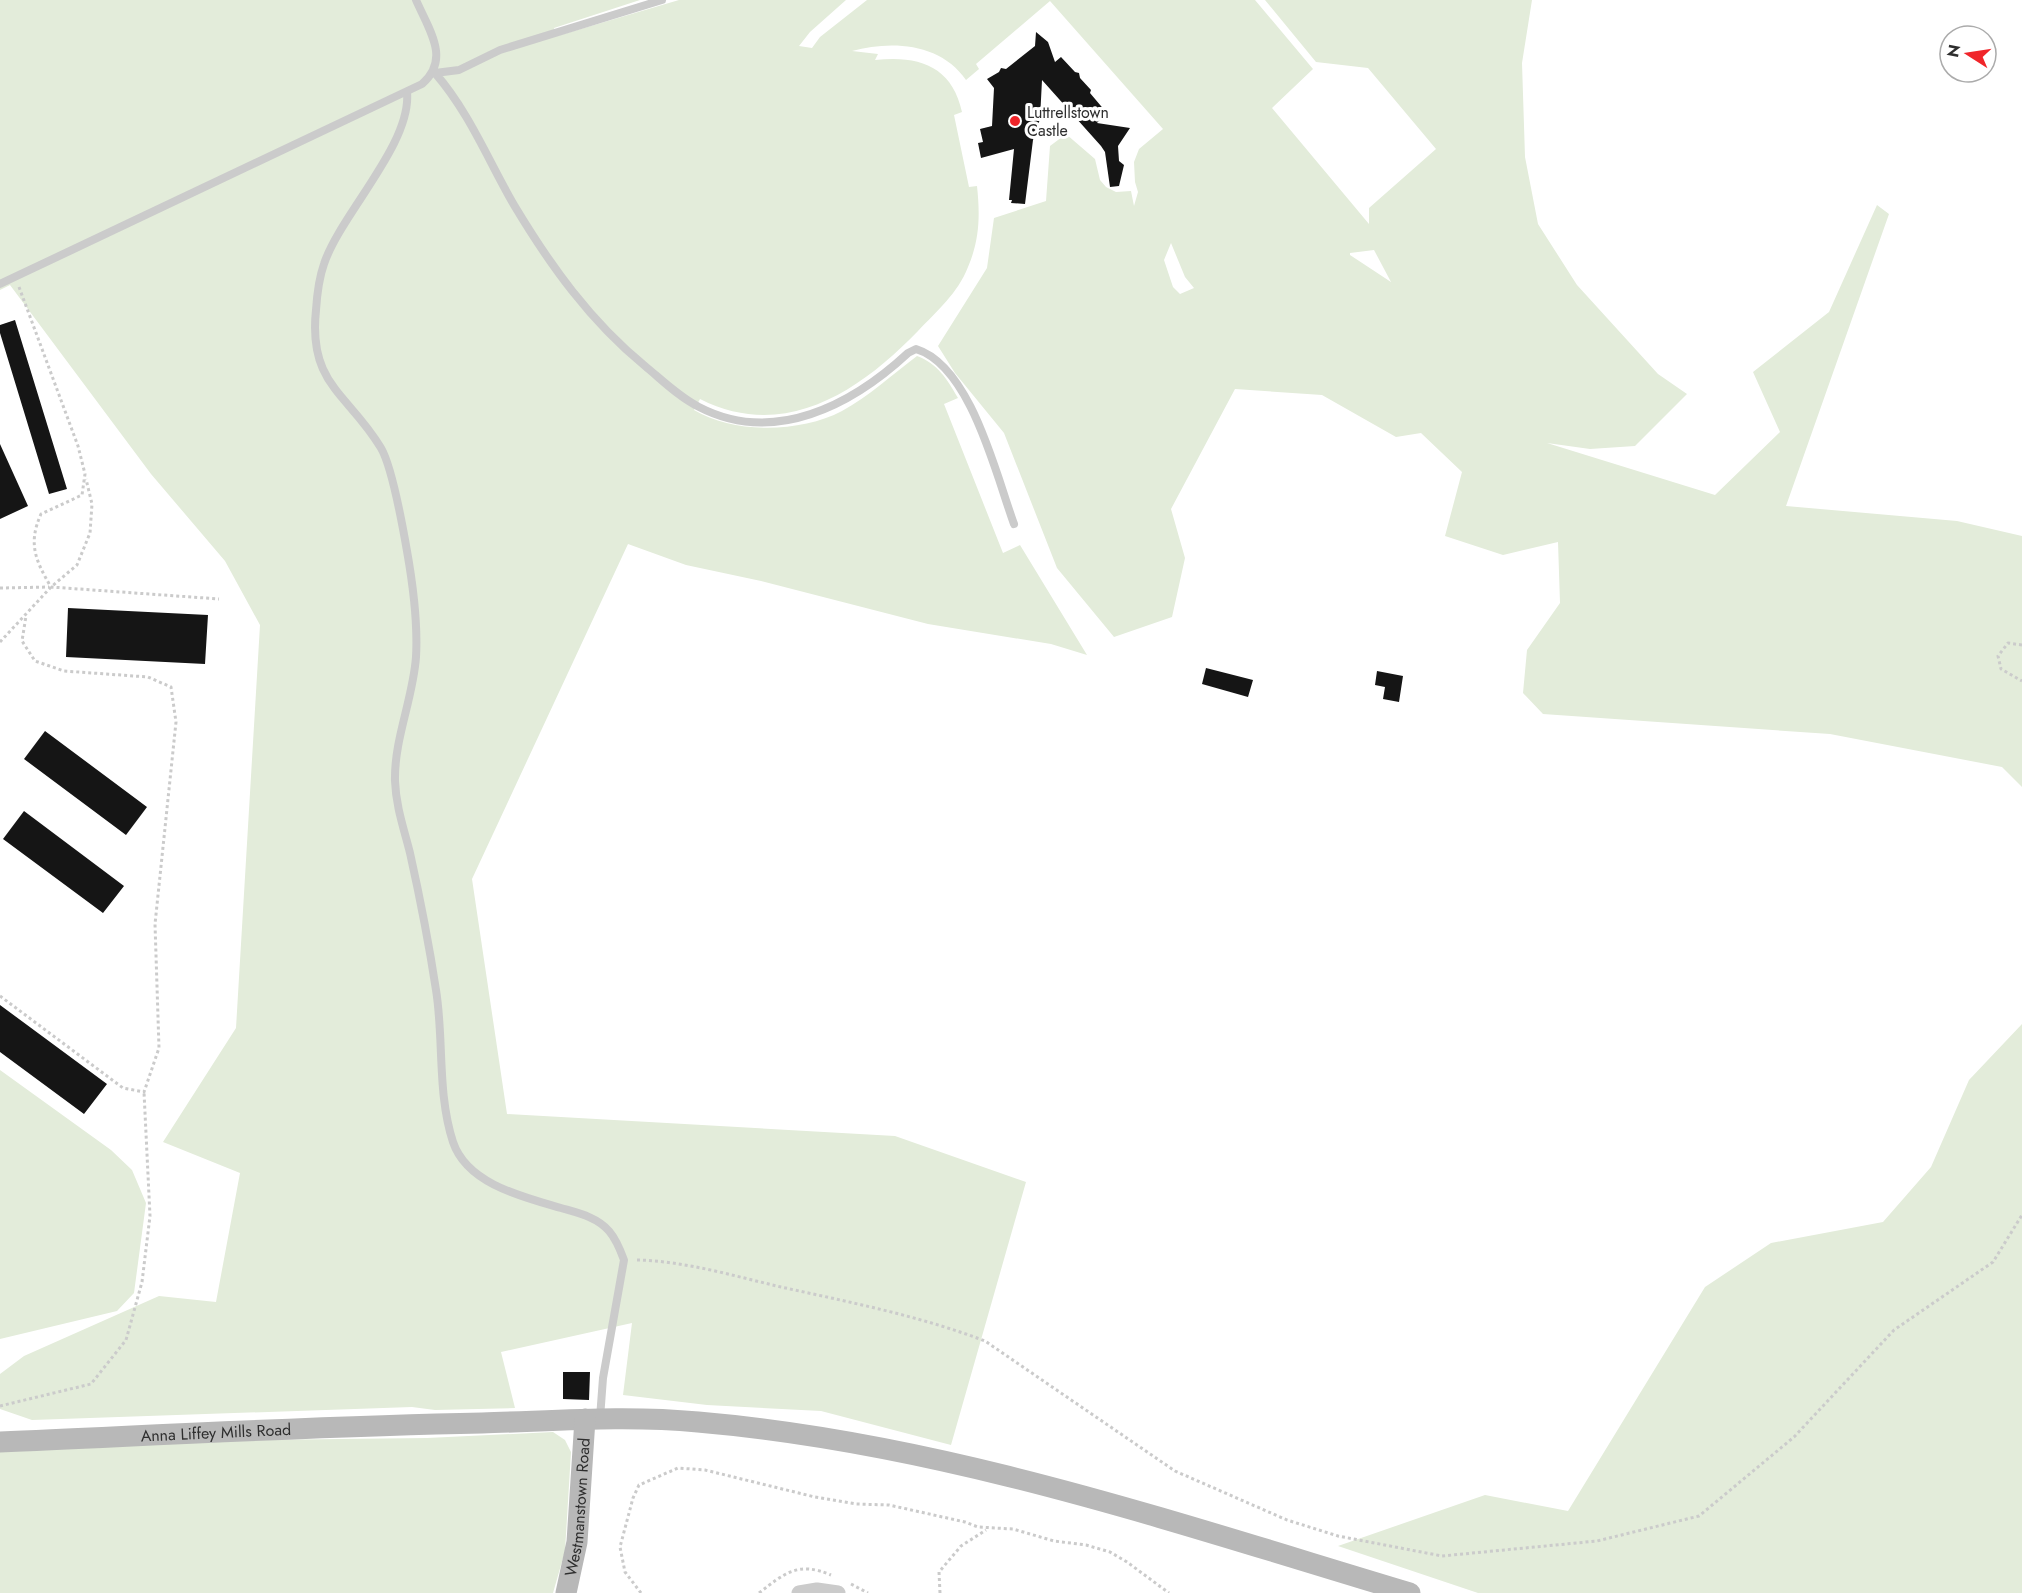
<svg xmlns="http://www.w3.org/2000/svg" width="2022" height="1593" font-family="Jost,sans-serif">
  <rect width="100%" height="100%" fill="#fff"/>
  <path fill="#e3ecda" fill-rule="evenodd" d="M0,0H640L554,28L557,36L679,0H846L810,32L799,46L812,48L820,37L867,0H1255L1313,69L1272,108L1369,224V208L1436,149L1368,68L1316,62L1265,0H1532L1522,63L1525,157L1538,224L1577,285L1658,374L1687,394L1635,446L1590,449L1547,443L1715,495L1780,432L1753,372L1829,312L1877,205L1889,214L1786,506L1957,521L2022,536V787L2002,767L1830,734L1543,714L1523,693L1527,650L1560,603L1558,542L1503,555L1445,536L1462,472L1421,433L1396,437L1322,395L1235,389L1171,509L1185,558L1172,617L1114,637L1057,568L1004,433L955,373L938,346L987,268L994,218L1046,201L1050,146L1066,134L1095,159L1100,180L1106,187L1116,192L1131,191L1134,206L1138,192L1135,182L1134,162L1139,149L1163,129L1050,1L976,64L979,69L966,80C941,43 891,40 852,51L878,54L875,60C919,55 952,66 962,112L954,115L969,187L977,186C980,214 980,239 968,267C958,293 937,311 918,331C860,391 785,442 700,399L694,410C734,434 800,433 842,411C868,397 893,374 917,356C938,364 947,379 958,398L944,404L1003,553L1020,545L1087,655L1051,644L928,624L761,581L686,565L628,544L472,879L507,1114L895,1136L1026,1182L951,1445L821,1411L707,1405L623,1395L632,1323L501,1352L515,1408L435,1410L412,1407L32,1420L0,1409V1374L24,1356L159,1296L216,1302L240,1173L163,1142L236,1028L260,625L225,561L151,474L10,285L0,290ZM1171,243L1185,277L1194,288L1180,294L1173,287L1164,260ZM1374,250L1391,282L1350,255V253Z
    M2022,1024V1593H1478L1338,1546L1485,1495L1568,1511L1705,1287L1771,1243L1883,1222L1931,1167L1969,1080Z
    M0,1070L111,1150L132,1170L146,1203L134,1293L117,1311L0,1339Z
    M553,1432L565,1440L571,1452L565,1551L553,1593H0V1443L427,1438Z"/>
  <path fill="#151515" d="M1036,32L1048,42L1055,62L1061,57L1075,72L1079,73L1080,78L1091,90L1090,93L1106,112L1097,123L1130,128L1118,146L1119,161L1124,165L1119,186L1110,187L1105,152L1101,146L1042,80L1040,119L1033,140L1025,204L1011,203L1012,200H1009L1014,149L981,158L978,143L983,142L980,129L992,126L994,88L987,79L999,72L1001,68L1006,69L1035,46Z
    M15,320L67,489L49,494L0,333V325Z
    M0,444L28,506L0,519Z
    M68,608L208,615L205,664L66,657Z
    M1206,668L1253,680L1248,697L1202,684Z
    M1377,671L1403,676L1399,702L1383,699L1385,687L1375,685Z
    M45,731L147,807L126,835L24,759Z
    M24,811L124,886L103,913L3,839Z
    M0,1005L107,1084L84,1114L0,1052Z
    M563,1372H590L589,1400L563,1399Z"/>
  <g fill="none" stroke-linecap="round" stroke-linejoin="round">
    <path stroke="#cbcbcb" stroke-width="3" stroke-dasharray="3 3" stroke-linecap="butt" d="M19,287L78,446L85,474L82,495L41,514C28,543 35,560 51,587L219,599
      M0,588L49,587
      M0,642L51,587L77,565L90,533L92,504L86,479
      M2022,645L2008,643L1998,656L2001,669L2022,681
      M0,996L123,1088L144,1092L159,1048L155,924L176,722L171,687L148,677L64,671L35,661L22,641L26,616
      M637,1260C685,1261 734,1276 781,1287C849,1302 920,1316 985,1341L1175,1471L1287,1520L1338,1536L1442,1556L1597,1541L1699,1516L1794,1437L1894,1330L1993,1262L2022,1215
      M0,1406L91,1384L126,1340L142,1282L150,1216L144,1092
      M851,1584L868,1593
      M641,1593L625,1572L620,1547L633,1498L639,1485L678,1468L705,1470L815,1497L856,1504L889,1505L965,1522L978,1527L1013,1529L1054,1541L1086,1545L1110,1552L1127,1562L1169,1593
      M759,1593C785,1573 798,1561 831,1575
      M940,1593L939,1572L961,1546L986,1530"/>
    <path stroke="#cbcbcb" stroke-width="8" d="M435,73C469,112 488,160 514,205C550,265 590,321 645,366C662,380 679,397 699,407C774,446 852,405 908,353L916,349C971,366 996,475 1014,524
      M435,73L459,70L500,50L662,0
      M407,92C412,144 340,215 324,264C319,278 317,295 316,310C308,385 349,394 381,448C392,467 403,528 407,551C413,585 418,622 416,657C413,699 394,739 395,781C396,807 404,829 410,853C420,898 429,944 436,990C444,1039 437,1093 453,1142C467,1184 523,1197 561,1208C578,1213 597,1217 609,1231C616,1239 620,1249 624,1260L603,1378L600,1418
      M0,284L422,84C451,59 429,30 416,0"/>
    <path stroke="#cbcbcb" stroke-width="15" d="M799,1593L817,1590L838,1593"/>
    <g stroke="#b8b8b8" stroke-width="21">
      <path id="s1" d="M0,1442C161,1435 321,1426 482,1423C554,1421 626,1415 698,1422C943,1443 1176,1523 1410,1593"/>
      <path id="s2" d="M566,1593L577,1542L585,1419"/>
    </g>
  </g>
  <circle fill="#f0252a" stroke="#fff" stroke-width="2" cx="1015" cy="121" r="6"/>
  <g text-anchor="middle" stroke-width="6" stroke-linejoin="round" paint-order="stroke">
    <g font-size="16" fill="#2e2e2e" stroke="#fff" text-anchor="start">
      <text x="1027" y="118">Luttrellstown<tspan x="1027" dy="18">Castle</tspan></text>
    </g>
    <g font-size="16" fill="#2e2e2e" stroke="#fff">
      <text dy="6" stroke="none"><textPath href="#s1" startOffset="216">Anna Liffey Mills Road</textPath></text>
      <text dy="6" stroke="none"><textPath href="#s2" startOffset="87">Westmanstown Road</textPath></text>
    </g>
  </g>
  <g transform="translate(1968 54) rotate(282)"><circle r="28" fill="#ffffff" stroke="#ababab" stroke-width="1.5"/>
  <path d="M0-4.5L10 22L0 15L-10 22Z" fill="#f0252a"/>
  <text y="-9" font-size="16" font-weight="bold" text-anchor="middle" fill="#2e2e2e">N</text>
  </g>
</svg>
